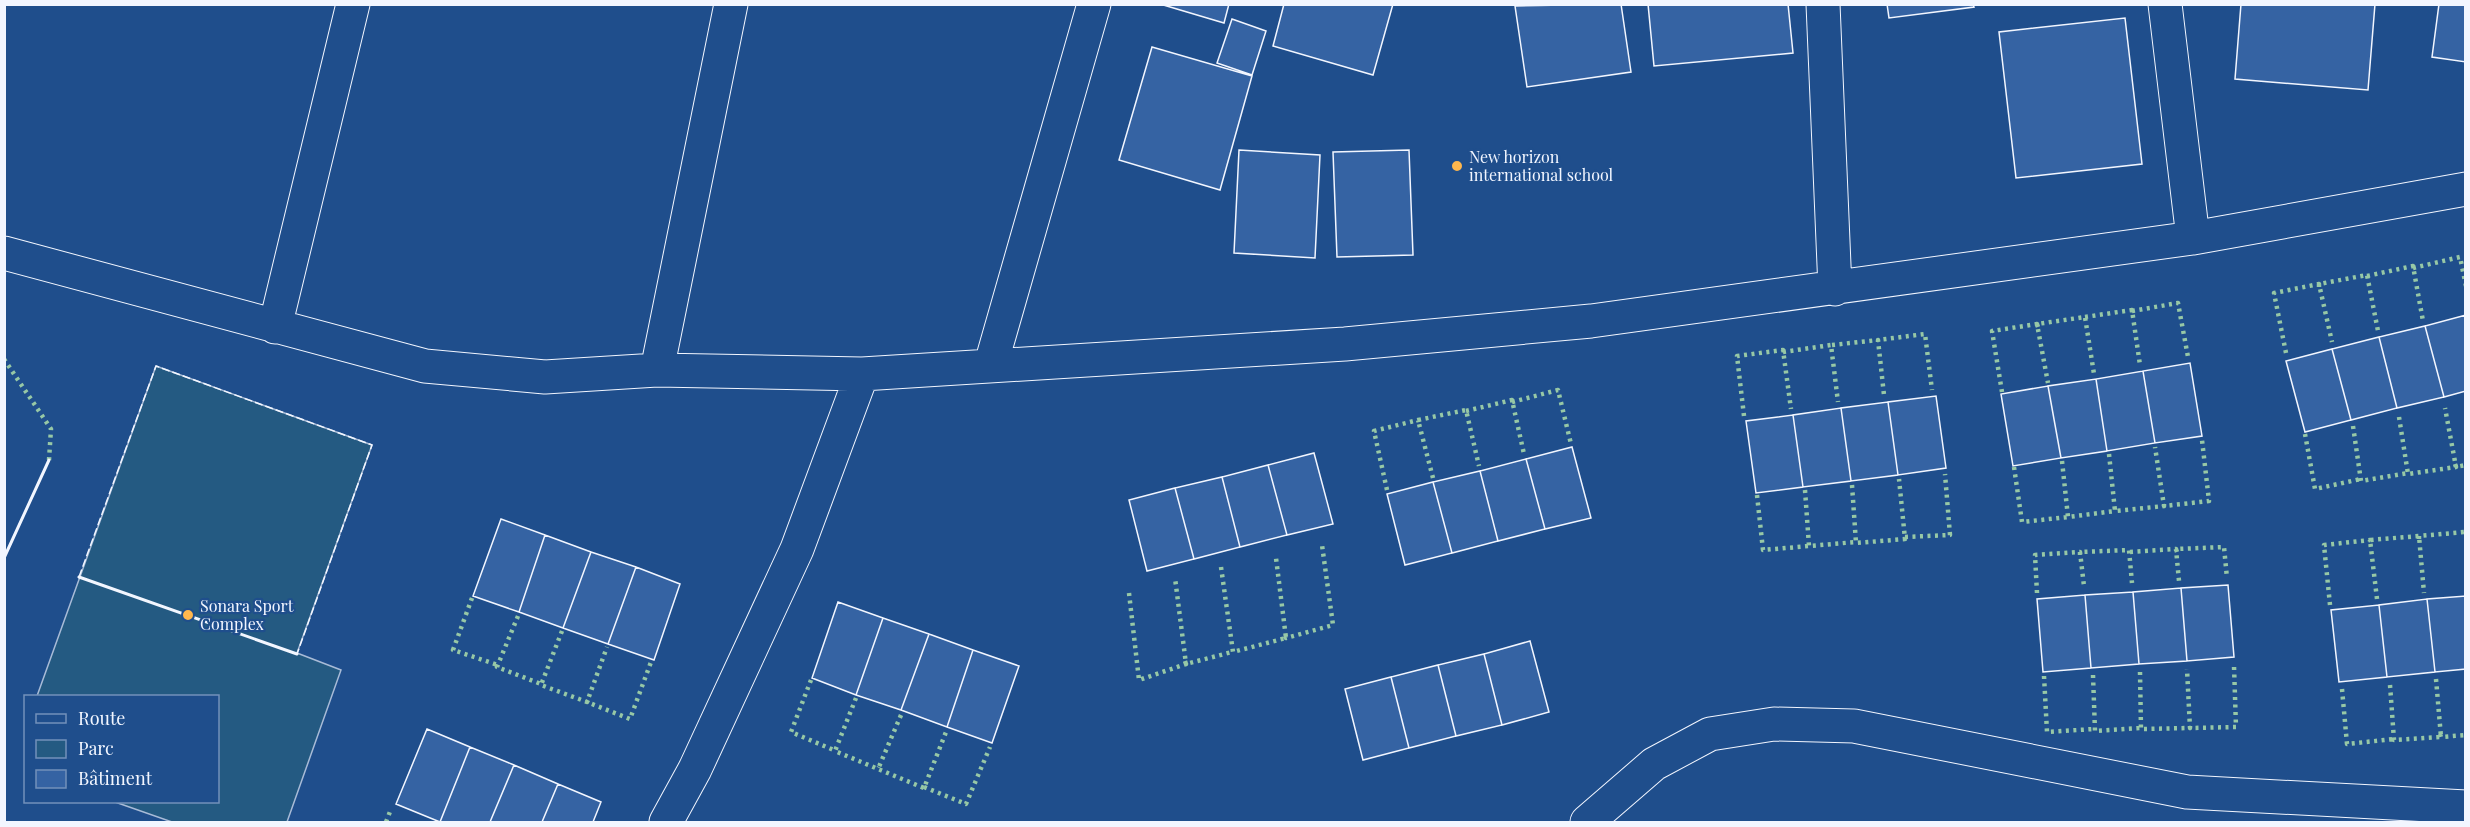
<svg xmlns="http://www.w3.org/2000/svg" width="2470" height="827" font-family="'Playfair Display',serif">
  <rect width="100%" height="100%" fill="#1f4e8c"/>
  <path fill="#245a82" stroke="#a8bbd7" stroke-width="1.5" d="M156,366L372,445L297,653L341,670L287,822H172L115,802H218V696H37Z"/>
  <path fill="#3563a3" stroke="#f2f6ff" stroke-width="1.5" d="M1160,4H1229L1224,23Z
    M1284,4H1393L1373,75L1273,46Z
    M1621,4L1631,72L1527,87L1515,6Z
    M1648,4H1788L1793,53L1654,66Z
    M1887,4H1973L1974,7L1889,18Z
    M2241,4H2375L2368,90L2235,79Z
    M2439,4H2466V62L2432,57Z
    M2125,18L2142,164L2016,178L1999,32Z
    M1232,19L1266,31L1252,75L1217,63Z
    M1152,47L1252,76L1220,190L1119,160Z
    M1239,150L1320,155L1315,258L1234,253Z
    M1409,150L1413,255L1337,257L1333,152Z
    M2466,315V391L2444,397L2425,326Z
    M2425,326L2444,397L2397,408L2379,337Z
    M2379,337L2397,408L2351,420L2332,349Z
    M2332,349L2351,420L2305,432L2286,361Z
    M2190,363L2202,436L2155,443L2143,371Z
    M2143,371L2155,443L2107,451L2096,379Z
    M2096,379L2107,451L2061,458L2048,386Z
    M2048,386L2061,458L2013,466L2001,394Z
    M1936,396L1946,468L1898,475L1888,402Z
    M1888,402L1898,475L1851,481L1841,408Z
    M1841,408L1851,481L1803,487L1793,415Z
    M1793,415L1803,487L1756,493L1746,421Z
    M1572,447L1591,518L1545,529L1526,459Z
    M1314,453L1333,524L1287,535L1268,465Z
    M1526,459L1545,529L1498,541L1480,471Z
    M1268,465L1287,535L1240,547L1222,477Z
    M1480,471L1498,541L1452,553L1433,482Z
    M1222,477L1240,547L1194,559L1175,488Z
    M1433,482L1452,553L1405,565L1387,494Z
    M1175,488L1194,559L1147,571L1129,500Z
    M501,519L545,535L519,612L473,596Z
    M545,535L591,552L563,628L519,612Z
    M591,552L636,567L608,644L563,628Z
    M636,567L680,584L654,660L608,644Z
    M2228,585L2234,657L2187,661L2181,588Z
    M2181,588L2187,661L2139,664L2133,592Z
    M2133,592L2139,664L2091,668L2085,595Z
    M2085,595L2091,668L2043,672L2037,599Z
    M2466,596V669L2435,672L2427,599Z
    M2427,599L2435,672L2387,677L2379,605Z
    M838,602L883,618L856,695L812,678Z
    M2379,605L2387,677L2339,682L2331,610Z
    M883,618L929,634L901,710L856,695Z
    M929,634L973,650L947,727L901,710Z
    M1530,641L1549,712L1502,725L1484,654Z
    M973,650L1019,666L992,743L947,727Z
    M1484,654L1502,725L1456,736L1438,665Z
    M1438,665L1456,736L1409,748L1391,677Z
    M1391,677L1409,748L1363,760L1345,689Z
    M427,729L470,747L440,822L396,804Z
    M470,747L514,765L490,822H440Z
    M514,765L558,784L542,822H490Z
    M558,784L601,802L593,822H542Z"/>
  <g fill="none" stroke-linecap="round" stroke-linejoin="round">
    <defs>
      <path id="minor" d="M1823,4L1835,289
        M2165,4L2193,238
        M4,253L425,366L545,377L657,370L862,374L1345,344L1591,321L2193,238L2466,189
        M275,327L353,4
        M991,364L1094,4
        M657,370L731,4
        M666,822L695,769L797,549L862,374
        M1587,822L1654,764L1710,734L1774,724L1854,726L2187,792L2466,807"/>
    </defs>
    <use href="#minor" stroke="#f2f6ff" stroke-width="35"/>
    <use href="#minor" stroke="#1f4e8c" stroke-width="33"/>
    <path stroke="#97c8a6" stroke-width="4.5" stroke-dasharray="3 4.5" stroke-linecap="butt" d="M2413,268L2460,257L2466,286
      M2367,276L2413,266L2423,321
      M2319,287V284L2367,275L2378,331
      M2132,311L2178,303L2188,357
      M2085,317L2132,310L2140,365
      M2038,327L2037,324L2085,317L2094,374
      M1878,342V340L1925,334L1932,390
      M1832,345L1878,340L1884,395
      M1783,352L1831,345L1838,402
      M2286,353L2274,293L2319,284L2332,342
      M4,359L51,429L49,460
      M2002,392L1992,331L2037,324L2048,383
      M1512,402L1558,390L1571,444
      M1466,411L1512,400L1524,454
      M1744,416L1737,356L1783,350L1791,409
      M2399,417L2408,474L2456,467L2445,408
      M2353,426L2361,481L2408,473
      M2305,434L2315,489L2361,479
      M2109,454L2115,511L2164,506L2155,447
      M2062,461L2068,517L2115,511V509
      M2455,464L2456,467L2466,465
      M2014,467L2022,522L2068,517V515
      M1433,478L1418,420L1466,410L1479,466
      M1852,485L1856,543L1905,539L1899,479
      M1387,490L1374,431L1418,420L1419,423
      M1805,490L1809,546L1856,542
      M1757,495L1763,550L1809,546V544
      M2164,504V506L2209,501L2202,440
      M1905,537L1950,535L1945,474
      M2419,539V536L2465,532L2466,534V532
      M2130,552L2176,549L2179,581
      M2177,552L2176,549L2224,547L2227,578
      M2080,555V552L2129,550L2132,583
      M1221,567L1233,652L1286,638L1276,558
      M1129,593L1139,680L1186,664L1175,578
      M2037,593L2035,555L2080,552L2084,586
      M472,598L453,650L498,665
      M2377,599L2370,540L2419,536L2424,593
      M2330,605L2324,545L2370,540V542
      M518,616L497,667L541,684
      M562,631L541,685L587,702L607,647
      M1285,636L1286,638L1333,625L1322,545
      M1185,661L1186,664L1232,652
      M2140,672L2141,729L2190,728L2187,669
      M2093,675L2095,731L2141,728
      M2044,676L2047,732L2094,729
      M811,680L791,732L836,751
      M2390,685L2394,740L2441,737L2436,679
      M2342,689L2347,744L2394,739
      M856,698L835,751L878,769L879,767
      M588,700L587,702L630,719L651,662
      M901,715L878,769L924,788L946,732
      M2190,726V728L2236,727L2234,666
      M2440,734L2441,737L2466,735
      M924,787L966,804L990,747
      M386,822L391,809"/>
    <path stroke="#f2f6ff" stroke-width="1.5" stroke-dasharray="8 3" stroke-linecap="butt" d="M79,577L156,366L372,445L297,654"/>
    <path stroke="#f2f6ff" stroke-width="3" d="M4,558L49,460
      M79,577L297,654"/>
  </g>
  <g fill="#ffb74d" stroke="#1f4e8c" stroke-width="2">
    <circle cx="1457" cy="166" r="6"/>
    <circle cx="188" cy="615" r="6"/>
  </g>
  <g text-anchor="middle" stroke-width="4.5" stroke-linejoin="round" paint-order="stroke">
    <g font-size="16" fill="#f2f6ff" stroke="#1f4e8c" text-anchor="start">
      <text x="1469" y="163">New horizon<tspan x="1469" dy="18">international school</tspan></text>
      <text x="200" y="612">Sonara Sport<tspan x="200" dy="18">Complex</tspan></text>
    </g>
  </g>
  <rect width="2470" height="827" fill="none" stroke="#f2f6ff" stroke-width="12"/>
  <rect x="24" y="695" width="195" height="108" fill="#1f4e8c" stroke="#7391ba" stroke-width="1.5"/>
  <rect x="36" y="714" width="30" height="9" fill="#1f4e8c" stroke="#7391ba" stroke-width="1.5"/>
  <text x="78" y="725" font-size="18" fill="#f2f6ff">Route</text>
  <rect x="36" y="740" width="30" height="18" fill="#245a82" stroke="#7391ba" stroke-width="1.5"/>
  <text x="78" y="755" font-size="18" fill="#f2f6ff">Parc</text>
  <rect x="36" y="770" width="30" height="18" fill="#3563a3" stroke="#7391ba" stroke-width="1.5"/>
  <text x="78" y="785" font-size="18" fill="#f2f6ff">Bâtiment</text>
</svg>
